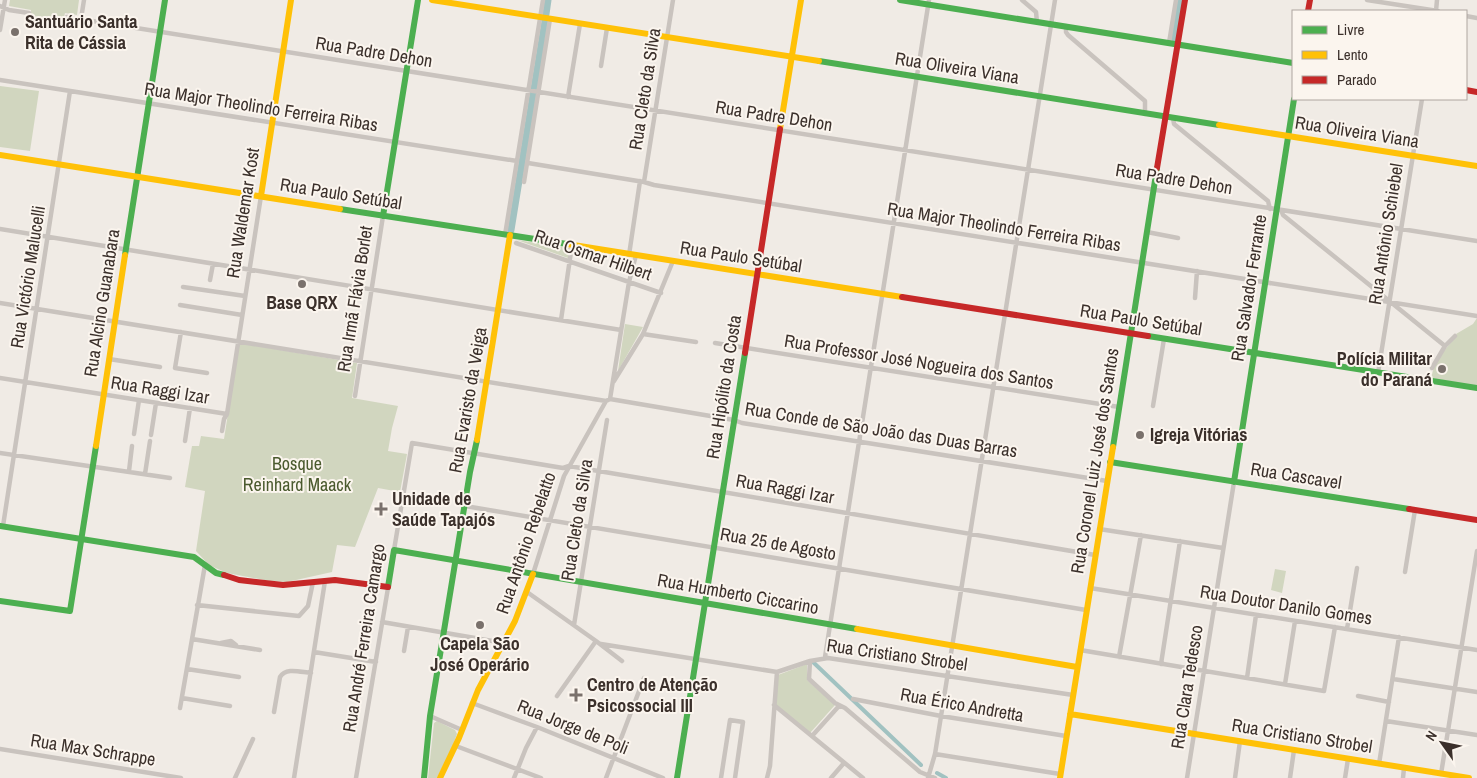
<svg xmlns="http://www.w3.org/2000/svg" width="1477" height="778" font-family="'Archivo Narrow',sans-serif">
  <rect width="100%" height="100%" fill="#f0ebe5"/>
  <path fill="#d1d6bf" d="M10,0H79L77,15L65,13L63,21L30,16L31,10L9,6Z
    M0,86L39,91L30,151L0,147Z
    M517,240L569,248L568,258Z
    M1477,318V386L1431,378C1435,360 1445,349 1457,336L1456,334L1473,324Z
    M625,324L643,327L618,371Z
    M239,343L357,363L352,398L398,406L392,428L388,451L407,454L400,492L378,488L355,547L337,545L332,572L287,582L270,581L227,573L209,565L196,551L205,491L185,487L192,446H199L201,436L224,439Z
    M1275,569L1286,571L1282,593L1271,590Z
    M807,664V680L835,705L810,733L776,705L778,675Z
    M437,721L455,730L457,734L453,745L437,778H428L434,723Z"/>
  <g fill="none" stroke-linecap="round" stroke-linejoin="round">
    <path stroke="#a1c2c1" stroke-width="4" d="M814,663L921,765
      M937,773L946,778"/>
    <path stroke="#a1c2c1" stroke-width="7" d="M546,14L548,0
      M1174,38L1180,0
      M511,230L545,21"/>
    <path stroke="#c9c3be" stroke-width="4.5" d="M1022,0L1036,12L1037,22
      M1367,0L1438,11
      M0,6L9,10L29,13
      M1436,11L1437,0
      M1466,16L1477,18
      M67,17L1477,241
      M81,19L84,0
      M1066,26V32L1068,35L1145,101V114
      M0,30L5,0
      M1169,43L1176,0
      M601,66L607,28
      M0,80L517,161
      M568,97L580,24
      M1173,118L1174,124L1268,201L1270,209
      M528,163L644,182L654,185L1477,316
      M524,182L550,19
      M644,182L673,0
      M1281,210L1283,215L1445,346
      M0,229L621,330
      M1147,232L1178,238
      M505,235L543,0
      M516,243L661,293
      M629,255L640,181
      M210,280L213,264
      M183,287L245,296
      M1195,298L1197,271
      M0,303L606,401L610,399L734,420L742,423L1107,481
      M180,305L242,315
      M561,320L572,245
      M181,332L175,368L207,373
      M643,334L696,342
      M715,343L1119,407
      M109,359L160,367
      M1432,368L1445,346L1455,336
      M1378,373L1422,99
      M0,378L227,414
      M614,381L643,334L673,261
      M355,396L383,216
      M610,399L629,282L636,255
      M1153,406L1164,339
      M222,431L224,419L227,414L261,196
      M134,434L139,400
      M151,435L156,403
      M185,441L190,408
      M0,453L170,478
      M129,471L132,446
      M145,474L150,441
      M465,506L1086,610
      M3,526L70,91
      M1099,529L1223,548
      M394,550L412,443L563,468L569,466L1095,555
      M1405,572L1415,510
      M533,574L564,476L606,401
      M1090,588L1477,650
      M527,592L596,641L622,661
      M197,605L299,616L308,606L313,582
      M382,622L504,643
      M574,625L607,420
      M1347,629L1357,568
      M192,639L260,650
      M221,643L231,641L236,645
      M601,644L777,672L810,661L828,658L1073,695
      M1080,650L1324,691L1335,627
      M404,651L408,627
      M314,652L376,662
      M825,657L929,0
      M1119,657L1141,535
      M810,661L809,679L835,703L845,708L920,772L935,778
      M1161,664L1180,541
      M187,669L239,677
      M1247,678L1256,615
      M1393,679L1477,692
      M1285,684L1295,621
      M557,696L596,641
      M1358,696L1389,702
      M182,698L230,706
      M853,699L941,716L1066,736
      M472,703L537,727L663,778
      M774,705L863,778
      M180,708L205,565
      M274,712L280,677C286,667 300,672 311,673
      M430,716L462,730
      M1386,721L1477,735
      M812,736L839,706
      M456,746L541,778
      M0,749L181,778
      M935,754L1060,774
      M1379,764L1399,637
      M1441,774L1477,551
      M235,778L253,739
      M294,778L325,581
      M356,778L388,588
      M514,778L526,748L537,727
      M606,778L644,678
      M721,778L730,720L743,722L735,778
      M767,778L770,766L777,672
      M831,778L844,763
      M928,778L935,754L1055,0
      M1187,778L1234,482
      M1235,778L1240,741
      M1290,778L1294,750
      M1345,778L1348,759
      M1403,778L1404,768"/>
    <path stroke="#4caf50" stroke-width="6" d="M900,0L1293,63
      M819,61L1219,125
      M340,209L567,244
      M383,216L418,0
      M125,255L165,0
      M1148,336L1477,388
      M1113,447L1157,168
      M1110,462L1409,509
      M1234,482L1294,99
      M0,526L194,557L216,573L224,575
      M388,587L394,550L857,629
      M0,601L70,611L96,446
      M424,778L430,716L470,472L477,440
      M677,778L745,353"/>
    <path stroke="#ffc107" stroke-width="6" d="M432,0L819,61
      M1219,125L1477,166
      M780,129L801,0
      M0,155L340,209
      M261,196L291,0
      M567,244L902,297
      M477,440L510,235
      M96,446L125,255
      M857,629L1077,667
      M1070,714L1469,778
      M440,778L459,738L478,690L515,621L533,574
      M1060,778L1113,447"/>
    <path stroke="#c62828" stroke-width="6" d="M1308,11L1310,0
      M1466,90L1477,92
      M1157,168L1185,0
      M902,297L1148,336
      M745,353L780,129
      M1409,509L1477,520
      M224,575L239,580L283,585L335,580L388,587"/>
  </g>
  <g fill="#7a716c" stroke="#fbf5ee" stroke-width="2">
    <circle cx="15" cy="32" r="5"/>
    <circle cx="302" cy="284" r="5"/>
    <circle cx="1442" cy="369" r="5"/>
    <circle cx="1140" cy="435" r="5"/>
    <path d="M378.5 501.5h5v5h5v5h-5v5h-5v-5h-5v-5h5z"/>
    <circle cx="480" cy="625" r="5"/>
    <path d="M573.5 687.5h5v5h5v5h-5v5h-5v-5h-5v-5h5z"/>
  </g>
  <g text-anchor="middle" stroke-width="4" stroke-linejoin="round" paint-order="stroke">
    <g font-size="18" font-weight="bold" fill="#3b302b" stroke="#fbf5ee" text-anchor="start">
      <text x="25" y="28">Santuário Santa<tspan x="25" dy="21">Rita de Cássia</tspan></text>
      <text x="302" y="309" text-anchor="middle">Base QRX</text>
      <text x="1432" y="365" text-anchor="end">Polícia Militar<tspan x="1432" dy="21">do Paraná</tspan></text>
      <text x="1150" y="441">Igreja Vitórias</text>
      <text x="392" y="505">Unidade de<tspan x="392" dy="21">Saúde Tapajós</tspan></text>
      <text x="480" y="650" text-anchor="middle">Capela São<tspan x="480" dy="21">José Operário</tspan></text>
      <text x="587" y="691">Centro de Atenção<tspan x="587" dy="21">Psicossocial III</tspan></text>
    </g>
    <g font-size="18" fill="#3b302b" stroke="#fbf5ee">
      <text transform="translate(374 52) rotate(9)" y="6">Rua Padre Dehon</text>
      <text transform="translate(957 68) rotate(9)" y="6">Rua Oliveira Viana</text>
      <text transform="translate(645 89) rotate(-81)" y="6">Rua Cleto da Silva</text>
      <text transform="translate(261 107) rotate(9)" y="6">Rua Major Theolindo Ferreira Ribas</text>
      <text transform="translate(774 116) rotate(9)" y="6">Rua Padre Dehon</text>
      <text transform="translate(1357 132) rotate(9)" y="6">Rua Oliveira Viana</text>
      <text transform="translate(1174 179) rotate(9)" y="6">Rua Padre Dehon</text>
      <text transform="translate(341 194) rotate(9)" y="6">Rua Paulo Setúbal</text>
      <text transform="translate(243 213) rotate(-81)" y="6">Rua Waldemar Kost</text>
      <text transform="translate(1004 227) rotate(9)" y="6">Rua Major Theolindo Ferreira Ribas</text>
      <text transform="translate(1386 234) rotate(-81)" y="6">Rua Antônio Schiebel</text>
      <text transform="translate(593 255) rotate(19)" y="6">Rua Osmar Hilbert</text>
      <text transform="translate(741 257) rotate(9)" y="6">Rua Paulo Setúbal</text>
      <text transform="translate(28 277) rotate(-81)" y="6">Rua Victório Malucelli</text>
      <text transform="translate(1249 288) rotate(-81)" y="6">Rua Salvador Ferrante</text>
      <text transform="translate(355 299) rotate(-81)" y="6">Rua Irmã Flávia Borlet</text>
      <text transform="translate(102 303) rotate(-81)" y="6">Rua Alcino Guanabara</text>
      <text transform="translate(1141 320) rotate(9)" y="6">Rua Paulo Setúbal</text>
      <text transform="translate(919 362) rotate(9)" y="6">Rua Professor José Nogueira dos Santos</text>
      <text transform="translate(724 387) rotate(-81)" y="6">Rua Hipólito da Costa</text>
      <text transform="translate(160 390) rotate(9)" y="6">Rua Raggi Izar</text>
      <text transform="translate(468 400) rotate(-80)" y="6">Rua Evaristo da Veiga</text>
      <text transform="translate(881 430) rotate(9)" y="6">Rua Conde de São João das Duas Barras</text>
      <text transform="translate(1095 461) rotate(-81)" y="6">Rua Coronel Luiz José dos Santos</text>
      <text transform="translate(1296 476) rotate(9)" y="6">Rua Cascavel</text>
      <text transform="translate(785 489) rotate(10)" y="6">Rua Raggi Izar</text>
      <text transform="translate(577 520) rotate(-81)" y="6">Rua Cleto da Silva</text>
      <text transform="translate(526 543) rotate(-71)" y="6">Rua Antônio Rebelatto</text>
      <text transform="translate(778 544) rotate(10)" y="6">Rua 25 de Agosto</text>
      <text transform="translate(738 594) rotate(10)" y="6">Rua Humberto Ciccarino</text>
      <text transform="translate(1286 605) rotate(9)" y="6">Rua Doutor Danilo Gomes</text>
      <text transform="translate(364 638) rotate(-81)" y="6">Rua André Ferreira Camargo</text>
      <text transform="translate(897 655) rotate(8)" y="6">Rua Cristiano Strobel</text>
      <text transform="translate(1187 687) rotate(-81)" y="6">Rua Clara Tedesco</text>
      <text transform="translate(962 705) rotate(10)" y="6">Rua Érico Andretta</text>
      <text transform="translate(573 727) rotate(22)" y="6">Rua Jorge de Poli</text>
      <text transform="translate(1302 736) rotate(9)" y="6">Rua Cristiano Strobel</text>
      <text transform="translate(93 750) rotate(9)" y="6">Rua Max Schrappe</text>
    </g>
    <g font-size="18" fill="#4a5a2e" stroke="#fbf5ee">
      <text x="297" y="470">Bosque<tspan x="297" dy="21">Reinhard Maack</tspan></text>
    </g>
  </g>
  <rect x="1292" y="10" width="175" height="90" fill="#fbf5ee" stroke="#aea6a0"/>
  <rect x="1302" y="26" width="25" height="8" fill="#4caf50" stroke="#aea6a0"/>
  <text x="1337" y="35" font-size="15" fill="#3b302b">Livre</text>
  <rect x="1302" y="51" width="25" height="8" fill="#ffc107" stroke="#aea6a0"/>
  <text x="1337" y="60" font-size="15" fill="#3b302b">Lento</text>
  <rect x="1302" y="76" width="25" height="8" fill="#c62828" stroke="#aea6a0"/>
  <text x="1337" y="85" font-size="15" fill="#3b302b">Parado</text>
  <g transform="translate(1442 743) rotate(303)" stroke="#fbf5ee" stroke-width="4" paint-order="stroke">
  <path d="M0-4L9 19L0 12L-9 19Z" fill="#3b302b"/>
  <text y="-8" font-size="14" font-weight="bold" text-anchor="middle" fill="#3b302b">N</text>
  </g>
</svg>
